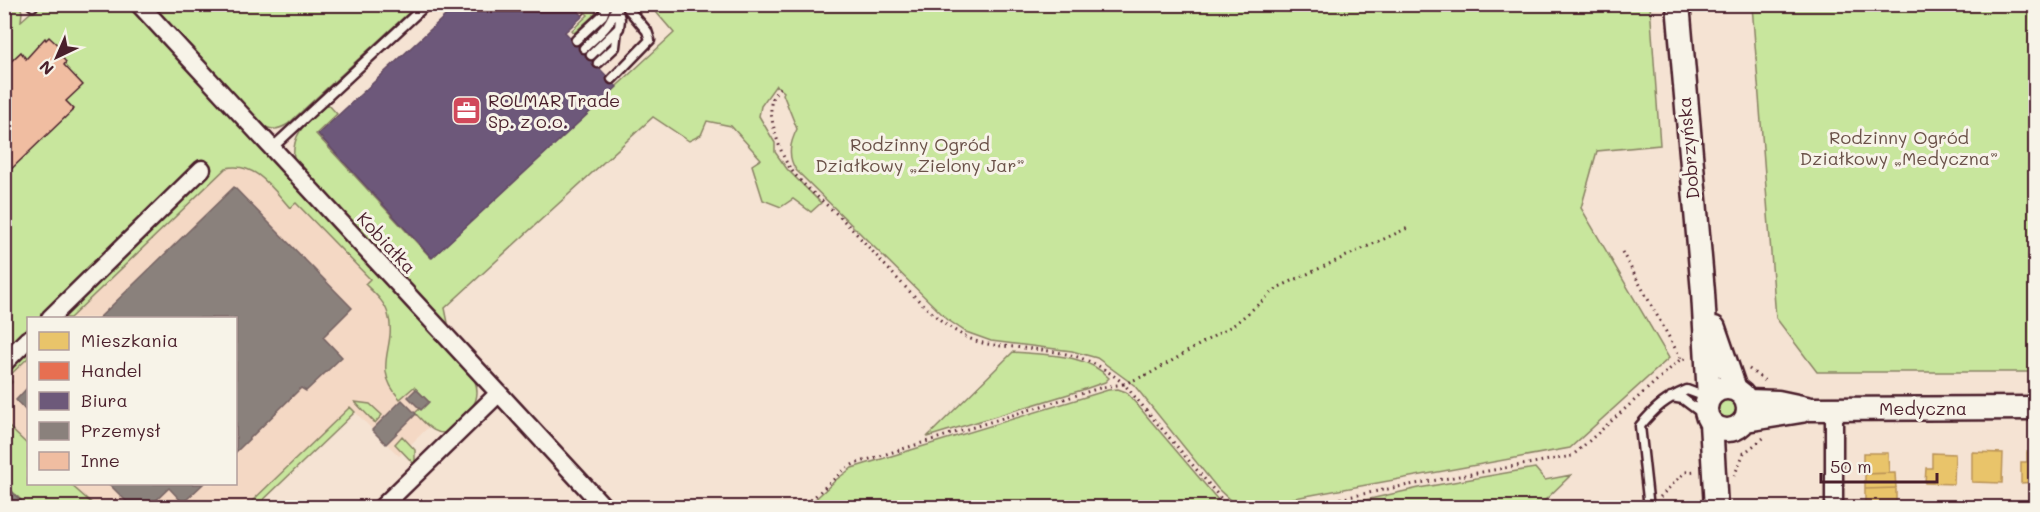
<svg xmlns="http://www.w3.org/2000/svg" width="2040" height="512" font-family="Mali,sans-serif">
  <rect width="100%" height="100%" fill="#f5e3d3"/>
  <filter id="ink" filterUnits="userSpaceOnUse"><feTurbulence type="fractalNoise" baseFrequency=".0167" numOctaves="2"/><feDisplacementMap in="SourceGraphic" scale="12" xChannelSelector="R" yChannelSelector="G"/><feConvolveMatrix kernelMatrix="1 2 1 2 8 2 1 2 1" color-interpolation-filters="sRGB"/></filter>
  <g filter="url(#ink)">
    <path fill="#f4d8c4" d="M232,160L266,165L460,375L461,395L399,456L355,412L256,507H92L67,484H236V318H69Z
      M28,358V448L5,426L4,381Z"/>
    <path fill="#c8e69d" stroke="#898264" stroke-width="1.5" d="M17,5H20L22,12L21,21L39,5H130L469,370C488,398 470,411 451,432C435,437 426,424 415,413L428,401L414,387L400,399C370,366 398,347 388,314C385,302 374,293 365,284L370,279L296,203L290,208C273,189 255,161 226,168L70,318H59L211,171L203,162L43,318H28V332L5,356V6L10,11Z
      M148,5H417L288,124C277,131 270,130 259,124Z
      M578,5H598L595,14L574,33L572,30L588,15Z
      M650,5H1650L1660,145L1597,151L1581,208L1669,358L1570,448L1245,507L1231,501L1218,489L1134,385L1097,358L1072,351L991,341L966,332L948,320L796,170C787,156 790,143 797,129L783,94L784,92L776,85L761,106L759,116L775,143V152L787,169L821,203L811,212L793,199L781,207L763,200L752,165L761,159L731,126L707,121L701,135L689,141L653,117L445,308L448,323L446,325L294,160C291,131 308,122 328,104L337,114L316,134L431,258L674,33Z
      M1752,5H2035V372H1817L1776,318Z
      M28,349V358L8,377L12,382L5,391V372Z
      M1013,352C1045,355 1086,353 1109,378L1105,382L1082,390L927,437Z
      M1118,389L1126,392L1139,407L1224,507H807L837,479L852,468L1108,390Z
      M1717 409a10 10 0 1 1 20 0a10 10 0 1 1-20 0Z
      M355,402L370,404L382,415L375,423Z
      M350,407L355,412L256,507H246Z
      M5,419L8,426L28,445V484H70L96,507H28L5,484Z
      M402,436L415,450V465L395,444Z
      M1535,468L1545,480L1571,475L1538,507H1334L1419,488Z"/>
    <path fill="#e9c46a" stroke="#b99257" stroke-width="1.5" d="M2033,447H2036V482L2021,483V462H2027V452H2033Z
      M1972,452L2003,453L2002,483L1972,482Z
      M1863,453H1888L1889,473L1863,474Z
      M1932,453L1955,454L1954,484L1925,483L1926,468H1932Z
      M1895,473L1896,488L1865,489V474Z
      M1896,488V503H1865V489Z
      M1863,503H1891V508H1863Z"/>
    <path fill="#e76f51" stroke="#b85746" stroke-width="1.5" d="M1573,503L1598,506L1606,504L1611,508H1569Z"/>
    <path fill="#6d597a" stroke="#624862" stroke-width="1.5" d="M458,4H572L583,16L565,32L617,87L432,258L318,134Z"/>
    <path fill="#8a817c" stroke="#776464" stroke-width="1.5" d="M234,187L352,308L323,337L342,357L306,391L301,388L236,452V318H99Z
      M28,387V413L16,400Z
      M416,389L429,402L421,410L408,397Z
      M402,400L416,414L386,444L372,430Z
      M4,484L28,508H4Z
      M109,484H203L183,503L169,488L148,508H133Z"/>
    <path fill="#f0bda1" stroke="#4a1f2b" stroke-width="1.5" d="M49,37L64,51L60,55L66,62L64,65L83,85L66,101L74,109L4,176V68L21,52L26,59L45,38L46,40Z"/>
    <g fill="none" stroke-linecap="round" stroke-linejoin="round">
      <defs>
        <path id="lane" d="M31,4L33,6
          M576,40L603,15L607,4
          M584,48C596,36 612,26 615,8
          M591,55L619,28L620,19L616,4
          M598,63L615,47L617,30
          M612,79L650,40L647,31L624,4
          M272,148L427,4
          M1671,397L1683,399L1707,417
          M1649,508L1640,426C1655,408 1665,399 1687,390L1706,397"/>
        <path id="street" d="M139,4L605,508
          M50,318L202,169
          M4,363L28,339
          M381,508L499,393
          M1834,508V409"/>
        <path id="secondary" d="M1678,4L1703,292L1709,398
          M1714,328L1735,389
          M1706 409a21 21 0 1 1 42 0a21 21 0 1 1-42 0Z
          M1747,401L1778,402L1811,409L2036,408
          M1746,420L1801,411
          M1711,423L1716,508"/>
      </defs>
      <use href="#lane" stroke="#4a1f2b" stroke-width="13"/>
      <use href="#street" stroke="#4a1f2b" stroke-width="21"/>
      <use href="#secondary" stroke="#4a1f2b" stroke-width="27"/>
      <path stroke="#4a1f2b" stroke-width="3" stroke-dasharray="1.5 4.5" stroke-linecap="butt" d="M576,4L585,15
        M780,88C777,91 773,95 772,99C767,114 780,152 788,165C802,187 828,204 846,223C879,256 931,324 973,340C986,345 1000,346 1014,347C1059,352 1087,352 1124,384L1149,374L1235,324L1279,287L1410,227
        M1622,252L1681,359
        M1749,369L1768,383
        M1734,476L1744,453L1766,436
        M1660,497L1685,472L1697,471
        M802,508L845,469L854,464L1103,387L1124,384L1229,508
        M1293,508L1398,487L1572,456L1681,359H1688"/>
      <use href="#lane" stroke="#f7f3e8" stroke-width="8"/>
      <use href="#street" stroke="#f7f3e8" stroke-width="16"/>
      <use href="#secondary" stroke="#f7f3e8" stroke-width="22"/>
    </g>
  </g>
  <defs>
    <symbol id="office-square" viewBox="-11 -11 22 22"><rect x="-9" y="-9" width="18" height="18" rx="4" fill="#d1495b" stroke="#f7f3e8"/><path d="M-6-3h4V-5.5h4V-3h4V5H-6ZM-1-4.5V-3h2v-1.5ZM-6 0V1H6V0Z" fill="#fff"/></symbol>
  </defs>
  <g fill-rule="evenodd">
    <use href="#office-square" x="450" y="94" width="33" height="33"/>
  </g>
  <g text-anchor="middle" stroke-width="6" stroke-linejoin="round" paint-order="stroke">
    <g font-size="18" fill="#4a1f2b" stroke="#f7f3e8" text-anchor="start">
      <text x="488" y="107">ROLMAR Trade<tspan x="488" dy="21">Sp. z o.o.</tspan></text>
    </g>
    <g font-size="18" fill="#6a5148" stroke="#f7f3e8">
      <text x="1899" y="144">Rodzinny Ogród<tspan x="1899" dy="21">Działkowy „Medyczna”</tspan></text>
      <text x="920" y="151">Rodzinny Ogród<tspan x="920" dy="21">Działkowy „Zielony Jar”</tspan></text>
    </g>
    <g font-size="18" fill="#4a1f2b" stroke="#f7f3e8">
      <text transform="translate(1689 148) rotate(-95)" y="6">Dobrzyńska</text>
      <text transform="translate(386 243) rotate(47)" y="6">Kobiałka</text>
      <text x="1923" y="415">Medyczna</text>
    </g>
  </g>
  <rect width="2040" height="512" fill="none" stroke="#f7f3e8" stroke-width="24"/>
  <rect x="12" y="12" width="2016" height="488" fill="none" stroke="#4a1f2b" stroke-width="2" filter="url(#ink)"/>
  <rect x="27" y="317" width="210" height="168" fill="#f7f3e8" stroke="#b29e9c" stroke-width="1.5"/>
  <rect x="39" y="332" width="30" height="18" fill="#e9c46a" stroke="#b29e9c" stroke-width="1.5"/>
  <text x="81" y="347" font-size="18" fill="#4a1f2b">Mieszkania</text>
  <rect x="39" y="362" width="30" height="18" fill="#e76f51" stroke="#b29e9c" stroke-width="1.5"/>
  <text x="81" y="377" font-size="18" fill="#4a1f2b">Handel</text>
  <rect x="39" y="392" width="30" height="18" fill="#6d597a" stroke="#b29e9c" stroke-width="1.5"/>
  <text x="81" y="407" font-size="18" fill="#4a1f2b">Biura</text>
  <rect x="39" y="422" width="30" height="18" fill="#8a817c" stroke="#b29e9c" stroke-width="1.5"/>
  <text x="81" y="437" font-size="18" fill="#4a1f2b">Przemysł</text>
  <rect x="39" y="452" width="30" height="18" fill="#f0bda1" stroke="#b29e9c" stroke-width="1.5"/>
  <text x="81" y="467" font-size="18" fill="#4a1f2b">Inne</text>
  <g transform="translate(57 57) rotate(224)" stroke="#f7f3e8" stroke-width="4.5" paint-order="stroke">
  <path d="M0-4.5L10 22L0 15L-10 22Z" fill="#4a1f2b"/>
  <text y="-9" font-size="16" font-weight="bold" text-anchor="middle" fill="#4a1f2b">N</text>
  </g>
  <path d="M1821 473v9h116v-9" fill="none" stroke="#4a1f2b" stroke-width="3"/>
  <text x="1830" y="473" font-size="18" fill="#4a1f2b" stroke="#f7f3e8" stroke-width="4.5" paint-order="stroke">50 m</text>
</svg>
